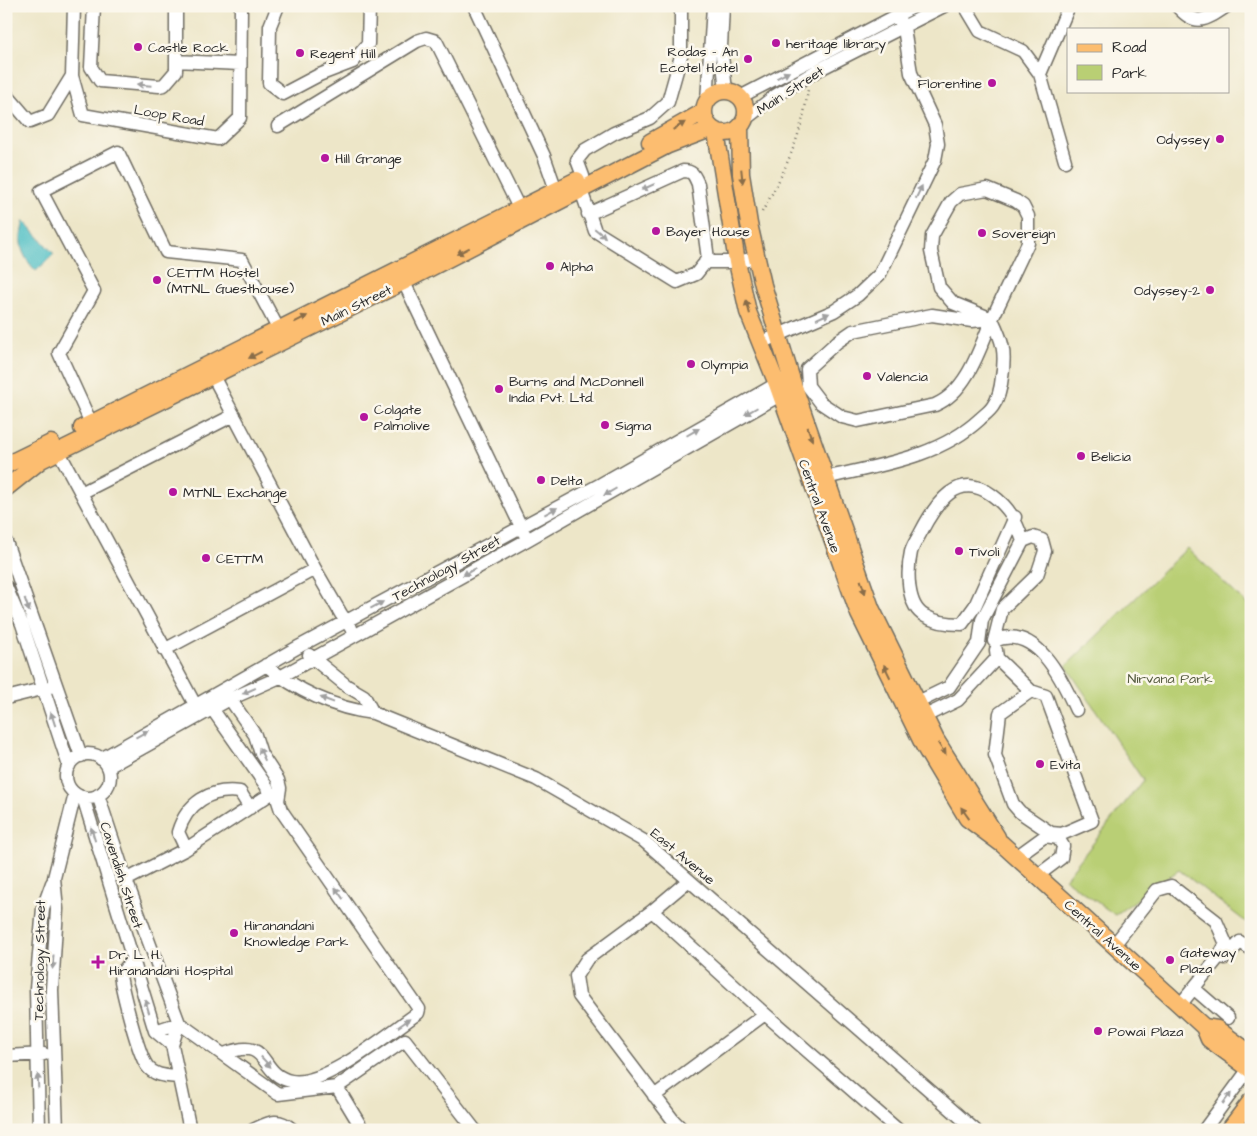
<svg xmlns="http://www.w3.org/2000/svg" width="1257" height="1136" font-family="'Architects Daughter',sans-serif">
  <rect width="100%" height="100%" fill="#fbf7ec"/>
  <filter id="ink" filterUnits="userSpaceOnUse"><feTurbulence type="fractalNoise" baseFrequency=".02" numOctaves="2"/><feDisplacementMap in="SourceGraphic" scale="10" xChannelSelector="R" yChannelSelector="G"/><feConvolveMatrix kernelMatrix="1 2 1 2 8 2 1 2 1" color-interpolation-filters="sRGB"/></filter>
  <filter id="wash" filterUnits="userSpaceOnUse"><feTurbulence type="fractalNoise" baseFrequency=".0096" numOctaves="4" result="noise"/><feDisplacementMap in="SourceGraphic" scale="20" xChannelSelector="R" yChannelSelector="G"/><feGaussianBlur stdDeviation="1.12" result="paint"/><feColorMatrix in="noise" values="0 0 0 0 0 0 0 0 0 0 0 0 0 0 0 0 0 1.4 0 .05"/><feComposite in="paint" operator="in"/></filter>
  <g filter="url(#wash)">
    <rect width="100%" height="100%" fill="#ede6c8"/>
    <path fill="#b9cf74" stroke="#727d50" d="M1187,548L1251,608V926L1179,870L1115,915L1065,879L1143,780L1066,666Z"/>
    <path fill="#50bfc5" stroke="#3e7578" d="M24,221L54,254L36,271C20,254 18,243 24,221Z"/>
  </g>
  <g filter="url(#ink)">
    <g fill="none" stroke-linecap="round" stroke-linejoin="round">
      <defs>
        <path id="minor" d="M74,6L72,76L83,115L218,139L240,118L241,6
          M94,6L91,67L100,81L159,86L164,85L176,71V6
          M278,6L270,26L269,83L283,94L319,75L353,62L368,44L369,6
          M474,6L544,156L556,190
          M723,6L721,47L726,90
          M965,6L980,31L1023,51L1040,74L1065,161
          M1177,6C1196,28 1206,20 1227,6
          M176,61L240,64
          M1040,74L1069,6
          M6,94L30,122L48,115L72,76
          M740,97L915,6
          M707,101L713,6
          M744,120L775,96L818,70L944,6
          M278,126L417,41L426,38L436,41L523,216
          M583,176L577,160L585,150L614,133L650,118L668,102L681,56V6
          M581,190L595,231L677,282L696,274L708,259L698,184C694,175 693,171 683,171L588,214
          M705,262H737L757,258
          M400,274L524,533
          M932,315L972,321L992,319C980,348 967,392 935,405L858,421L842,417L821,403L808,386L807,369L837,342L853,331Z
          M760,343L834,311L858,295L880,274L935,160L938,144L935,125L911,73L904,28L897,16
          M213,376L315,569L341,614L351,628
          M95,432L59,353L94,291L41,191L118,152L166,252L242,260L282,336
          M59,452L199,712
          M825,478C879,465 938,458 980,419C984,415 990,411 993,406C999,398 1001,387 1002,377C1006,352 1003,342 992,319L1028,243V216L1023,206L1016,201L987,189L960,194L951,202L932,236L931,251L939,287L953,303L992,319
          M81,493L234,415
          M1015,517L975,606L962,624C950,624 935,622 925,616C906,606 907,570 911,552C913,545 918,538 921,532C936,503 958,470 992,495C1010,508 1016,521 1023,541
          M6,542L81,756
          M6,587L22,624L69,766
          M994,641C1036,622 1063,681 1076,710
          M164,650L315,569
          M996,650L997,658L1031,691
          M309,655L347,686L364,696L373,713
          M266,665C295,690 336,709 373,713L536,779L644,841L975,1130
          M1031,691L1046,696L1092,821L1062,834L1051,833L1020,812L1013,804L995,755L1000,713Z
          M6,698L50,687
          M910,706L949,687L979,643L982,620L1023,541L1033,537L1042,540L1045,551L1037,575L1002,609L994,641
          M917,720L958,700L997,658
          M66 776a22 22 0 1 1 44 0a22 22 0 1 1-44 0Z
          M101,759L300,646L601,484L785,379
          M108,767L230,699L280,677L527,540L787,391
          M98,795L126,880L179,1023L172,1045L190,1130
          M83,797L155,1031L172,1045
          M186,849L178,832C187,803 210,788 240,792L250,808
          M1016,857L1045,836L1058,838L1063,846L1061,858L1037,876
          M126,880L186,849L269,795L267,787L208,703
          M652,911L765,1014L898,1130
          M1114,945L1157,890L1171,886L1216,921L1226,944L1218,958L1180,1005
          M1225,958L1240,942L1251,949
          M133,959L120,975C122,990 138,1054 147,1066C154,1076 167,1076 179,1077
          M1198,992L1228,1018
          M155,1031L179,1023L278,1094L337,1087L405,1040L475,1130
          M224,1054C272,1035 257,1074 291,1081C324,1088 390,1032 418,1013L419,1009L281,810L278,801L280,788L278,780L261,754L255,735L230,699
          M6,1056L44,1054
          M337,1087L363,1130
          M654,1096L765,1014
          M39,1130L36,989L43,908L52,883
          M57,1130L52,990L57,909L54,878L75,794
          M253,1130C270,1122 278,1117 293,1130
          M683,1130L673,1120L579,996L576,976L587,959L652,911L689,880
          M1204,1130L1251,1066"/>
        <path id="major" d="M704 112a21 21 0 1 1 42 0a21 21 0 1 1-42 0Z
          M740,127L741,174L749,224L763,285L794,387L871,608L936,740L997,837
          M716,132L737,262L748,312L777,384L859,614L924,746L967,818L1002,844L1180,1005L1204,1027L1209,1039L1251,1070
          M650,142L703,112
          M82,428L577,180
          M6,465L51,443
          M6,488L41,460L403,282L668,145L710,129
          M1204,1027L1217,1029L1251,1054
          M1229,1130L1251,1101"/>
      </defs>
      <use href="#minor" stroke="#6f6c62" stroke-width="15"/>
      <use href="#major" stroke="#6f6c62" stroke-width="19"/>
      <path stroke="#6f6c62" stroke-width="2.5" stroke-dasharray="1 4" stroke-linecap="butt" d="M762,212C784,173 803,134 808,89"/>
      <use href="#minor" stroke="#fff" stroke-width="12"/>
      <use href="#major" stroke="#fcbd6f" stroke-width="16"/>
    </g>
    <defs><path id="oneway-solid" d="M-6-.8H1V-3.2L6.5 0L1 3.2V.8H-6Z" transform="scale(1.25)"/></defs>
    <g fill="#a0a0a0">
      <use href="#oneway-solid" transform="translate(783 75) rotate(-27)"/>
      <use href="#oneway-solid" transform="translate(144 85) rotate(-175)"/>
      <use href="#oneway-solid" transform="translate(648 187) rotate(155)"/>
      <use href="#oneway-solid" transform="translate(919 192) rotate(-64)"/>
      <use href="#oneway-solid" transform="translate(600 233) rotate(40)"/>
      <use href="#oneway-solid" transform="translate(823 316) rotate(-24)"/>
      <use href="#oneway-solid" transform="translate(751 411) rotate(150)"/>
      <use href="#oneway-solid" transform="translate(693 432) rotate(-30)"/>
      <use href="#oneway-solid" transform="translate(610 492) rotate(150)"/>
      <use href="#oneway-solid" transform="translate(551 511) rotate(-28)"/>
      <use href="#oneway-solid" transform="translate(469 572) rotate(151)"/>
      <use href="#oneway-solid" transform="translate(27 605) rotate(71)"/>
      <use href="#oneway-solid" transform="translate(377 605) rotate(-28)"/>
      <use href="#oneway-solid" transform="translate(249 691) rotate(156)"/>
      <use href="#oneway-solid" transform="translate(327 700) rotate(-159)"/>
      <use href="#oneway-solid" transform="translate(53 719) rotate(-108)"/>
      <use href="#oneway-solid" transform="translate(142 734) rotate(-29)"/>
      <use href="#oneway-solid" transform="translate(262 754) rotate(-115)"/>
      <use href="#oneway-solid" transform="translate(93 834) rotate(-107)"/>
      <use href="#oneway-solid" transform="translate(339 893) rotate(-125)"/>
      <use href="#oneway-solid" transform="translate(53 962) rotate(94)"/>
      <use href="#oneway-solid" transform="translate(147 1006) rotate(-107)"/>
      <use href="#oneway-solid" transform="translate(404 1023) rotate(-35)"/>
      <use href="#oneway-solid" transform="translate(266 1062) rotate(47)"/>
      <use href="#oneway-solid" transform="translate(38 1081) rotate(-92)"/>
      <use href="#oneway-solid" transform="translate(1227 1098) rotate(-54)"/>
    </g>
    <g fill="#896d4a">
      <use href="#oneway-solid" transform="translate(679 126) rotate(-31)"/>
      <use href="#oneway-solid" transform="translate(742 176) rotate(84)"/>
      <use href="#oneway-solid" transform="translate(463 251) rotate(153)"/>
      <use href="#oneway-solid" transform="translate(748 307) rotate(-105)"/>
      <use href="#oneway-solid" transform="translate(301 319) rotate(-27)"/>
      <use href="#oneway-solid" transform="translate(255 355) rotate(153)"/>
      <use href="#oneway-solid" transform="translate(810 434) rotate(71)"/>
      <use href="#oneway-solid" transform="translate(863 587) rotate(71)"/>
      <use href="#oneway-solid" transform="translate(887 671) rotate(-116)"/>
      <use href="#oneway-solid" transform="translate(942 749) rotate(56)"/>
      <use href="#oneway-solid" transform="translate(965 813) rotate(-125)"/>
    </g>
  </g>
  <g fill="#b5179e" stroke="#fbf7ec" stroke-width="2">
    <circle cx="776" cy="43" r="5"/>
    <circle cx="138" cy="47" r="5"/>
    <circle cx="300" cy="53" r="5"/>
    <circle cx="748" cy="59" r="5"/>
    <circle cx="992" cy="83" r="5"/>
    <circle cx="1220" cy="139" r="5"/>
    <circle cx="325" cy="158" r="5"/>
    <circle cx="656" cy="231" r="5"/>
    <circle cx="982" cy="233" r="5"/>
    <circle cx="550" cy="266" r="5"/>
    <circle cx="157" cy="280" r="5"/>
    <circle cx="1210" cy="290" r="5"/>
    <circle cx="691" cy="364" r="5"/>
    <circle cx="867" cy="376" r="5"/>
    <circle cx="499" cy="389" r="5"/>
    <circle cx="364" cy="417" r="5"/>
    <circle cx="605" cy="425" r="5"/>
    <circle cx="1081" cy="456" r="5"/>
    <circle cx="541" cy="480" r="5"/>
    <circle cx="173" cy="492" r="5"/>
    <circle cx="959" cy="551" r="5"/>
    <circle cx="206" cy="558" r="5"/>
    <circle cx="1040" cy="764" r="5"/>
    <circle cx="234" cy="933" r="5"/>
    <circle cx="1170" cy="960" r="5"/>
    <path d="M95.5 954.5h5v5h5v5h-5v5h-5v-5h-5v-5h5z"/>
    <circle cx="1098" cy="1031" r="5"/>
  </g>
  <g text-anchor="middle" stroke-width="5" stroke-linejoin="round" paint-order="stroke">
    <g font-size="14" fill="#2b2b2b" stroke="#fbf7ec" text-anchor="start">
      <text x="786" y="48">heritage library</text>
      <text x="148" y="52">Castle Rock</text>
      <text x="738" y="56" text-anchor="end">Rodas - An<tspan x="738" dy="16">Ecotel Hotel</tspan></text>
      <text x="310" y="58">Regent Hill</text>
      <text x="982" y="88" text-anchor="end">Florentine</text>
      <text x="1210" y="144" text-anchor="end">Odyssey</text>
      <text x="335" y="163">Hill Grange</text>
      <text x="666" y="236">Bayer House</text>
      <text x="992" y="238">Sovereign</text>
      <text x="560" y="271">Alpha</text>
      <text x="167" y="277">CETTM Hostel<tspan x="167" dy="16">(MTNL Guesthouse)</tspan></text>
      <text x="1200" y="295" text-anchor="end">Odyssey-2</text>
      <text x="701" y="369">Olympia</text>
      <text x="877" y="381">Valencia</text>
      <text x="509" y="386">Burns and McDonnell<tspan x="509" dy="16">India Pvt. Ltd.</tspan></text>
      <text x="374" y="414">Colgate<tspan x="374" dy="16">Palmolive</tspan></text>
      <text x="615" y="430">Sigma</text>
      <text x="1091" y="461">Belicia</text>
      <text x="551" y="485">Delta</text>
      <text x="183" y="497">MTNL Exchange</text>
      <text x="969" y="556">Tivoli</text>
      <text x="216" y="563">CETTM</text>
      <text x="1050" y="769">Evita</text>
      <text x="244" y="930">Hiranandani<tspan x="244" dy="16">Knowledge Park</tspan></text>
      <text x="1180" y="957">Gateway<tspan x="1180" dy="16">Plaza</tspan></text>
      <text x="109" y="959">Dr. L. H.<tspan x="109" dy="16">Hiranandani Hospital</tspan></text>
      <text x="1108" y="1036">Powai Plaza</text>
    </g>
    <g font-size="14" fill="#2b2b2b" stroke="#fbf7ec">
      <text transform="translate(790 90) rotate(-33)" y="5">Main Street</text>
      <text transform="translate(169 115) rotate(10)" y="5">Loop Road</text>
      <text transform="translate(356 305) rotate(-26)" y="5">Main Street</text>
      <text transform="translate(820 506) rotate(70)" y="5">Central Avenue</text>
      <text transform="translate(446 568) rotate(-29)" y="5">Technology Street</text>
      <text transform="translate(683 856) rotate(40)" y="5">East Avenue</text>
      <text transform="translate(122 875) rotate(72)" y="5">Cavendish Street</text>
      <text transform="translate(1103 935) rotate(42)" y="5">Central Avenue</text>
      <text transform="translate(39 960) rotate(-89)" y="5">Technology Street</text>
    </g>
    <g font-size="14" fill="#565c41" stroke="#fbf7ec">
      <text x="1170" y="683">Nirvana Park</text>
    </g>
  </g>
  <rect width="1257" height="1136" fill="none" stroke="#fbf7ec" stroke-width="25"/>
  <rect x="1067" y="28" width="162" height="65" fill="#fbf7ec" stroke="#a8a59f"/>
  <rect x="1077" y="44" width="25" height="8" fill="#fcbd6f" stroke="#a8a59f"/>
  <text x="1112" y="52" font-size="15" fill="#2b2b2b">Road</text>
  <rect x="1077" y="65" width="25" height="15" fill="#b9cf74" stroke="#a8a59f"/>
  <text x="1112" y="78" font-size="15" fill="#2b2b2b">Park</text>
</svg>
